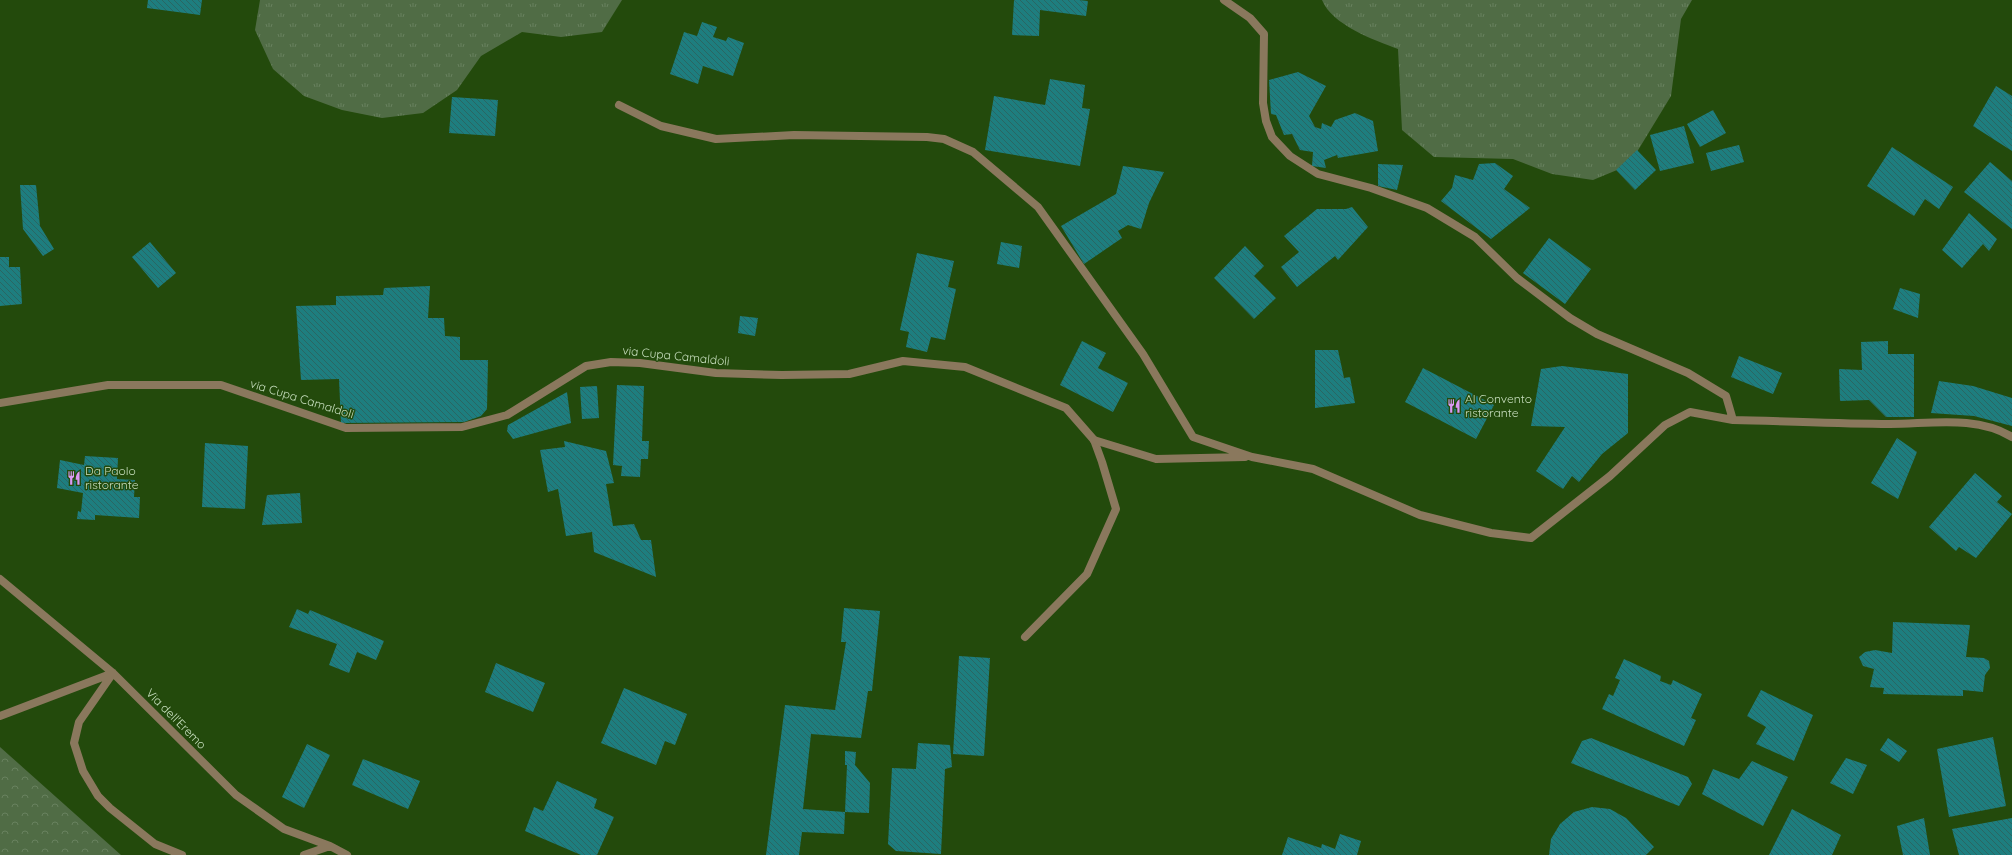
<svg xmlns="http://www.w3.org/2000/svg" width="2012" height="855" font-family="Quicksand,sans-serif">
  <defs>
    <pattern id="grass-tufts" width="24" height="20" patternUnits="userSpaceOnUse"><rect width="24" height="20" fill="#506c45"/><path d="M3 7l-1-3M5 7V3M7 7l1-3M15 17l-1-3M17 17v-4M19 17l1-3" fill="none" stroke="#68815e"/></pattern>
    <pattern id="forest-crowns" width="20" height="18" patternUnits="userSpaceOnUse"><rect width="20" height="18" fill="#506c45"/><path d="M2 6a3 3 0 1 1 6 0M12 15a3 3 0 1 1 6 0" fill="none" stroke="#68815e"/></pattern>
    <pattern id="building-back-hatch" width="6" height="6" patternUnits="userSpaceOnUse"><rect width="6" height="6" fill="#1e7e7f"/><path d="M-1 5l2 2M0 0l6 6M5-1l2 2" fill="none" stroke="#2a6663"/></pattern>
  </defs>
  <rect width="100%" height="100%" fill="#234a0c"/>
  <path fill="url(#grass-tufts)" d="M260,0H622L602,32L561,37L522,32L481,56L457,90L423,113L382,118L342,110L304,96L273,69L255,30Z
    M1322,0H1692L1681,19L1671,96L1629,165L1593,180L1552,174L1513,159L1434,157L1402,130L1398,49C1374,40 1332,25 1322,0Z"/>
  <path fill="url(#forest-crowns)" d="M0,747L121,855H0Z"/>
  <path fill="url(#building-back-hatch)" d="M148,0H202L200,15L147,8Z
    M1014,0H1079L1088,1L1086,16L1040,10L1039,36L1012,35Z
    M702,22L717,27L713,37L726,41L728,37L744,43L733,76L703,66L698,84L670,74L684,32L697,36Z
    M1298,72L1326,86L1309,116L1315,127L1321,129L1322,123L1331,127L1335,120L1355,113L1373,121L1378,151L1338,158L1337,155L1324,160L1326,168L1312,166L1313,152L1300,150L1292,134L1284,135L1276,115L1271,114L1269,80Z
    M1050,79L1085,85L1082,108L1090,109L1080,166L985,150L994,96L1045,105Z
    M1996,86L2012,96V151L1973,126Z
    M452,97L498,100L495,136L449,133Z
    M1713,110L1726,133L1700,147L1687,124Z
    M1684,126L1694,163L1660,171L1650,135Z
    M1739,145L1744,162L1711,171L1706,153Z
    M1892,147L1953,187L1939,209L1925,199L1914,216L1867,186Z
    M1637,150L1656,170L1635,190L1616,170Z
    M1990,162L2012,181V229L1964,192Z
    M1495,163L1513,176L1504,189L1530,208L1491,239L1441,201L1452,188L1455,175L1473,180L1479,164Z
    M1378,164L1403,165L1397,190L1378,186Z
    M1123,166L1164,172L1149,203L1141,229L1128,225L1118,231L1122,238L1084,264L1061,226L1116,194Z
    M20,185H36L40,226L54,249L43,256L23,229Z
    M1352,207L1368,227L1338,260L1335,256L1297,287L1281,267L1299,252L1284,236L1317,209H1346Z
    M1969,213L1997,239L1989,251L1983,244L1962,268L1942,250Z
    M1549,238L1591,269L1565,304L1523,273Z
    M150,242L176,273L158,288L132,257Z
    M1001,242L1022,246L1019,268L997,264Z
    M1245,246L1264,266L1254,276L1276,298L1254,319L1214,278Z
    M917,253L954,261L948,287L956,289L945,340L931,337L927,352L906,347L909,332L900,330Z
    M0,257H9V267H20L22,304L0,306Z
    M430,286L428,318H444L445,336L460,337V360H488L487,409L481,416L464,422L341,423L339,379L301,380L296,306L336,305V296L383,295L384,288Z
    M1900,288L1920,294L1918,318L1893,309Z
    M740,316L758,318L755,336L738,333Z
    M1082,341L1106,353L1098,368L1128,383L1113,412L1060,385Z
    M1888,341V354H1914V417H1886L1869,400L1840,401L1839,369L1862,370L1861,342Z
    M1315,350H1338L1344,378L1350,377L1355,403L1315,408Z
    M1739,356L1782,373L1773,394L1731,377Z
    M1562,366L1628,374V433L1602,454L1579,482L1572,476L1563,489L1536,471L1565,427L1531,426L1541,369Z
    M1423,368L1494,405L1476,439L1405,402Z
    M1939,381L1973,386L2012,398V426L1974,416L1931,413Z
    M617,385L644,386L642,441H649L648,459H641L640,477L621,476L622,466L613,465Z
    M597,386L599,418L582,419L580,387Z
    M567,392L571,423L513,439L507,431L508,425Z
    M1897,438L1917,452L1898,499L1871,483Z
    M564,441L606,451L614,483L606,484L613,526L634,524L641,540H651L656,577L594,552L592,532L566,536L558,489L548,492L540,450L565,447Z
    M205,443L248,446L245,509L202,507Z
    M85,456L118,458L117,479L135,480L134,497H140L139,518L95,515V520L77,519L78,511L81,512L83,493L57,488L60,460L84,465Z
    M1975,473L2002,496L1997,502L2012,514L1976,558L1959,547L1956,551L1929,527Z
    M300,493L302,523L262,525L267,495Z
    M844,608L880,611L872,691H868L861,738L811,734L803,809L845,812L844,834L802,832L799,855H766L785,705L835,710L846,642H841Z
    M297,609L308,614L310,610L384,641L376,660L357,652L349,673L329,665L337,644L289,627Z
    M1893,622L1970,625L1966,657L1984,658L1989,661L1990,668L1985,675L1983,692L1963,690V696L1883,694L1884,688L1870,687L1874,669L1863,666L1859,657L1865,652L1875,650L1892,653Z
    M959,656L990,658L984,756L953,754Z
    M1624,659L1661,676L1660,681L1671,685L1673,680L1702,694L1691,718L1696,720L1684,746L1602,709L1609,694L1613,696L1620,680L1615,678Z
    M496,663L545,683L533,712L485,692Z
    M624,688L687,714L675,745L665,741L656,765L601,743Z
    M1761,690L1813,715L1794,761L1756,744L1766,727L1747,716Z
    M1993,737L2006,806L1949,817L1937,749Z
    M1591,738L1688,777L1692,784L1679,806L1571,763L1582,741Z
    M1888,738L1907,751L1899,762L1880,750Z
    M918,743L950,745L952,767L945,769L941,854L896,851L888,844L892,768L916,769Z
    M307,744L330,755L304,808L282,797Z
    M845,751L856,752L855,765L870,783L869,813L845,812L847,765H845Z
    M1846,758L1867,765L1853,794L1830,783Z
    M363,759L420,781L408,809L352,785Z
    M1752,761L1788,777L1763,826L1702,794L1713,769L1739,779Z
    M557,781L597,799L594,808L614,817L597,855H581L525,831L534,807L543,811Z
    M1592,807L1610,809L1626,818L1654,847L1646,855H1549L1551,839L1560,824L1574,812Z
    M1792,809L1841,835L1832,855H1769Z
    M1924,818L1930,855H1903L1897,826Z
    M2012,818V855H1959L1952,829Z
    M1340,834L1361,841L1357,855H1282L1288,837L1321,848L1322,844L1335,849Z"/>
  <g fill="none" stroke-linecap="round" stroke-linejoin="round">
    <path stroke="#8a785d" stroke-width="8" d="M0,403L108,385H221L346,428L462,427L507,415L586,366L611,362L640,363L716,373L782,375L849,374L903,361L965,367L1066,408L1094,440L1102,462L1116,509L1087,574L1025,637"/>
    <path stroke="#8a785d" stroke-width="8" d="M1224,0L1250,18L1264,34L1263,103L1266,121L1272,137L1290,156L1318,174L1371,188L1427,208L1475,237L1517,278L1570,318L1597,334L1688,373L1726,396L1733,420C1785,421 1838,424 1890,424C1930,424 1976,415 2012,437
      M619,105L661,126L716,139L794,135L927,137L944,139L973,152L1038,207L1143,354L1193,437L1252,457L1313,469L1420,515L1491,533L1531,538L1610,476L1665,425L1690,412L1733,420
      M1094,440L1156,459L1245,457
      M0,579L113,673L236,795L284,829L330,846L347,855
      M113,673L79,722L74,743L83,771L98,796L110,808L155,844L182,855
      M0,716L113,673
      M304,855L330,846"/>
  </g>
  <defs>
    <symbol id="restaurant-bare" viewBox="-9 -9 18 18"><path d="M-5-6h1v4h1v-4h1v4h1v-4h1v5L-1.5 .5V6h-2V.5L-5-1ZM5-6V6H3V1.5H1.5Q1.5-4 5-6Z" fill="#dc99f4" stroke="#234a0c" stroke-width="2.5" paint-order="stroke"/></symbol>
  </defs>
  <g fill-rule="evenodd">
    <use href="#restaurant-bare" x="1444" y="396" width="20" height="20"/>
    <use href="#restaurant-bare" x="64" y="468" width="20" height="20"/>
  </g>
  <g text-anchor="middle" stroke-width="3" stroke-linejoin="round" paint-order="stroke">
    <g font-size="12" fill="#c7debe" stroke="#234a0c">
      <text transform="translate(676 356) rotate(6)" y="4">via Cupa Camaldoli</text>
      <text transform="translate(302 399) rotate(17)" y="4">via Cupa Camaldoli</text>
      <text transform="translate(176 719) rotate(45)" y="4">Via dell'Eremo</text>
    </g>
    <g font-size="12" fill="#c7debe" stroke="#234a0c" text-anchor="start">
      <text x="1465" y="403">Al Convento<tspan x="1465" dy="14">ristorante</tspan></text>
      <text x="85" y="475">Da Paolo<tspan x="85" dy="14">ristorante</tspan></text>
    </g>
  </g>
</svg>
